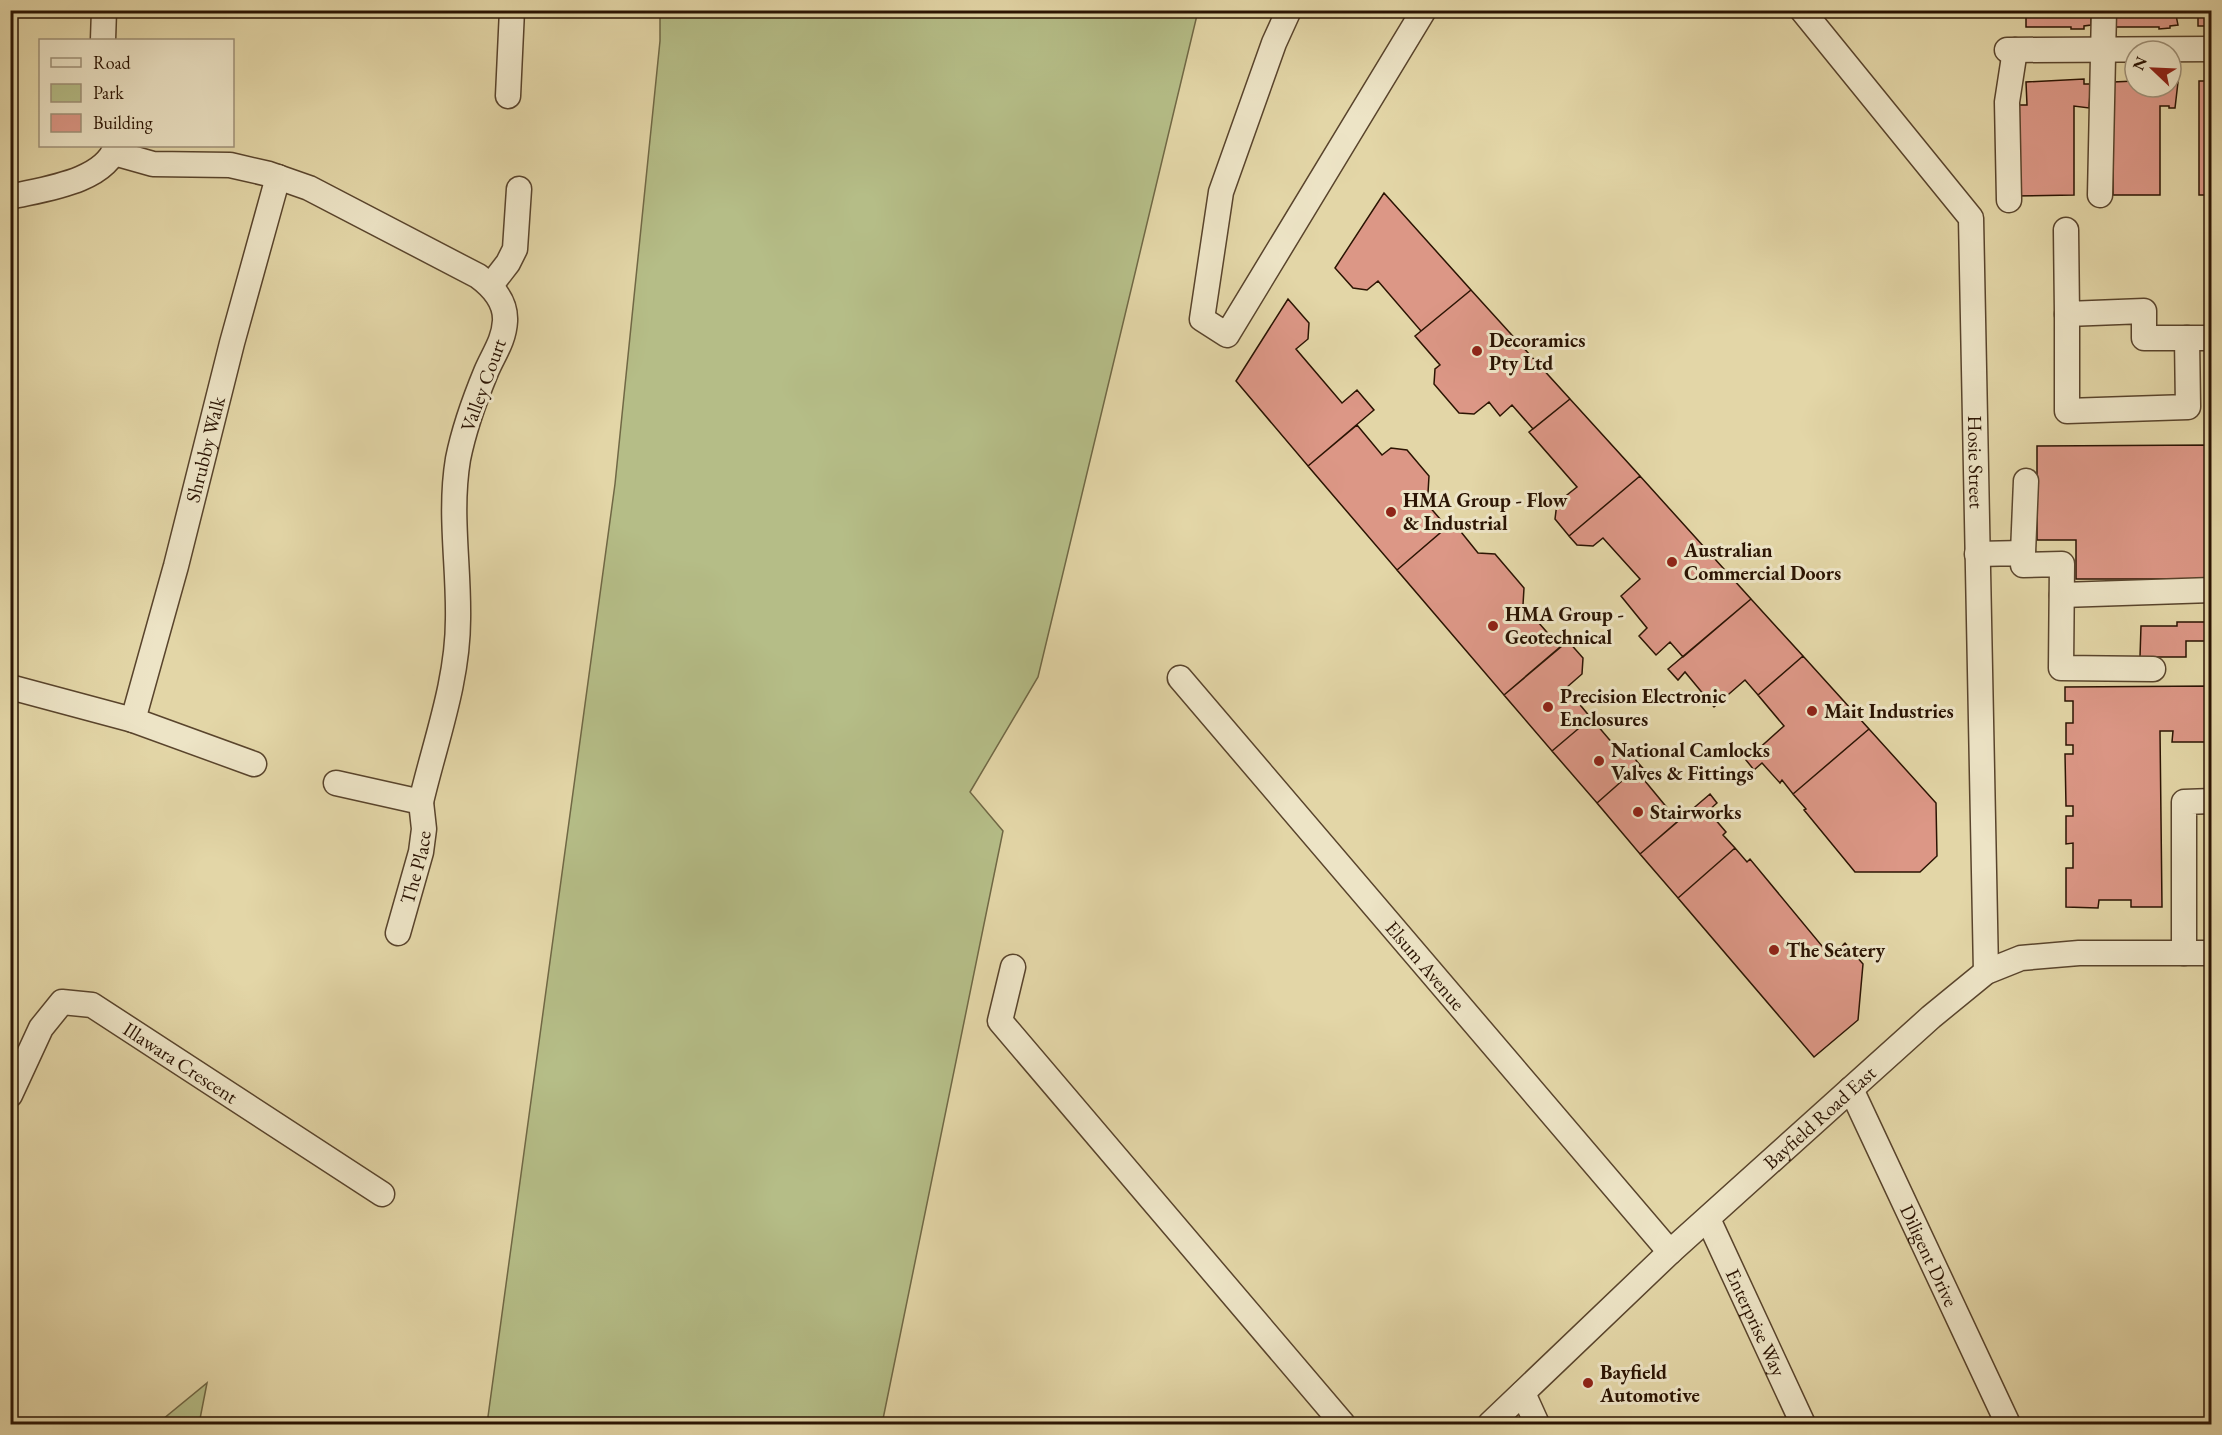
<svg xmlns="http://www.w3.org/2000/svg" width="2222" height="1435" font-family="'EB Garamond',serif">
  <rect width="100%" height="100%" fill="#e3d6a7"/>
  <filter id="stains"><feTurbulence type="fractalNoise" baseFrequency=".00333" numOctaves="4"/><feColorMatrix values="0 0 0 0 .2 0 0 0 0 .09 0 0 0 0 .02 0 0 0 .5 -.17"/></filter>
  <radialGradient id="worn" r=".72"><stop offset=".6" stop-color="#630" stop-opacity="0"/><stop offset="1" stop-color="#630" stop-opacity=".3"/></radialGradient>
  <path fill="#b5bd87" stroke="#706845" stroke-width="1.5" d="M660,11H1198L1038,677L970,792L1003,831L882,1424H487L615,484L660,41Z
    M207,1383L199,1424H157Z"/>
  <path fill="#dc9786" stroke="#2b1403" stroke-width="1.5" d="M2026,10H2089V14L2091,15V25L2084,26V29H2071V27H2026Z
    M2111,10H2175L2178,25L2170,26V28L2159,29V27H2111Z
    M2198,10H2212V26H2198Z
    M2084,79V84H2092V93L2090,94L2089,108L2074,106V195L2012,196L2011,105H2027L2026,82Z
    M2135,81V87H2171V82H2178L2175,108H2169V106H2160V195H2113V82Z
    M2199,81H2212V195H2199Z
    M1384,193L1471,290L1421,331L1378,281L1367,290L1353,288L1335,268Z
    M1471,290L1570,399L1533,429L1512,405L1500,416L1489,402L1474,414L1459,413L1434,384L1435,369L1440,365L1415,336Z
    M1288,299L1309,323L1308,339L1296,349L1342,403L1357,390L1374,410L1308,466L1236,381Z
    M1570,399L1640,476L1569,536L1555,519L1557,503L1577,487L1529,432Z
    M1357,425L1382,455L1391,448L1407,450L1429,476L1428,493L1421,497L1447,527L1397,570L1308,466Z
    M2212,445V579H2076V540H2037V446Z
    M1640,476L1751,599L1683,657L1670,642L1656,655L1639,636L1647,628L1621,596L1640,579L1603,538L1593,546L1577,545L1569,536Z
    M1453,522L1478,553L1495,554L1524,588L1523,605L1560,647L1504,695L1397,570Z
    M1751,599L1803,656L1758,695L1745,680L1714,707L1685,672L1678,680L1668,669Z
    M2177,622H2212V641H2186V657H2140L2141,626H2177Z
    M1568,641L1583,658L1582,674L1566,688L1591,718L1552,751L1504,695Z
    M1803,656L1869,729L1793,794L1782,780L1780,783L1762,763L1754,770L1746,760L1784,726L1758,695Z
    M2212,686V742H2172L2173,731H2160L2162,907H2131V900H2099L2098,908L2066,907V868H2073V843L2066,844V816H2073V806H2066L2065,754H2073V745H2066V723H2073V701H2065V687Z
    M1591,718L1625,758L1630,753L1640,765L1597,803L1552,751Z
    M1869,729L1936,803L1937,856L1920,872H1855L1804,810L1806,809L1793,794Z
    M1640,765L1650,776L1645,781L1678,821L1640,854L1597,803Z
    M1710,794L1717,803L1708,811L1726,832L1723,835L1735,848L1678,898L1640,854Z
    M1735,848L1747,862L1750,859L1831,957L1845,943L1863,964L1858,1020L1814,1057L1678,898Z"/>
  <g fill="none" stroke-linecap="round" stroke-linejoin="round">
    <defs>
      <g id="minor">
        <path d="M1289,10L1274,43L1221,192L1202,319L1227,335L1424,10"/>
        <path id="s1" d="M1802,10L1971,218L1986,972"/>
        <path d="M103,40L104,10"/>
        <path d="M2007,50L2212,49"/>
        <path d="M508,96L512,10"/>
        <path d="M114,153L153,164L230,165L269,174L309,188L478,276C493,287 506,302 505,321C504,341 493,355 486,372C474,401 464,429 458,459C449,513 459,565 458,619C458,682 435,742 421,802L336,783"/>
        <path d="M2100,195L2104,10"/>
        <path d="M10,197C43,189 105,182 116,146"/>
        <path d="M2009,200L2007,102L2015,50"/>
        <path d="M2066,230L2067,314L2144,311V338H2212"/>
        <path d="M491,285L508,263L515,249L519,189"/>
        <path d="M2067,314V411L2188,407L2187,338"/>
        <path d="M2023,553L2026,481"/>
        <path d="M1977,554L2023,553V565L2062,564L2061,668L2153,669"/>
        <path d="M2062,595L2212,590"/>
        <path id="s2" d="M1180,678L1670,1252"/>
        <path d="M10,687L133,720L254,764"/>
        <path id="s3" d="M133,720L176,566L232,343L278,177"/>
        <path id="s4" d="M398,933L421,852L424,829L421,802"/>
        <path d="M2184,953V802L2212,801"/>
        <path d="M1013,967L1000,1021L1343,1424"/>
        <path id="s5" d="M1851,1089L2008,1424"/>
        <path id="s6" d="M10,1095L41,1028L62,1002L92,1005L382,1194"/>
        <path id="s7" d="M1708,1219L1803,1424"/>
        <path d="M1523,1393L1537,1424"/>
        <path id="s8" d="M1490,1424L1670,1252L1931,1017L1986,972L2021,958L2079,953H2212"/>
      </g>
    </defs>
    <use href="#minor" stroke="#59442c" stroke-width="27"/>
    <use href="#minor" stroke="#ede4c6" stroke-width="24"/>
  </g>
  <g fill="#8f2418" stroke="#ede4c6" stroke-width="2">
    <circle cx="1477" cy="351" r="6"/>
    <circle cx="1391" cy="512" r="6"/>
    <circle cx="1672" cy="562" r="6"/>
    <circle cx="1493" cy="626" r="6"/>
    <circle cx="1548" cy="707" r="6"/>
    <circle cx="1812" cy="711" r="6"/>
    <circle cx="1599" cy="761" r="6"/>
    <circle cx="1638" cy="812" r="6"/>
    <circle cx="1774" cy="950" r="6"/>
    <circle cx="1588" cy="1383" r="6"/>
  </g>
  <g text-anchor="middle" stroke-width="6" stroke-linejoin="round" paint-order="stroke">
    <g font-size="20" font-weight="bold" fill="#2b1403" stroke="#ede4c6" text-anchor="start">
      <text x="1489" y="347">Decoramics<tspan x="1489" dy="23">Pty Ltd</tspan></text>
      <text x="1403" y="507">HMA Group - Flow<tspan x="1403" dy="23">&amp; Industrial</tspan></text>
      <text x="1684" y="557">Australian<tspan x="1684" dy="23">Commercial Doors</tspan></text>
      <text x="1505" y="621">HMA Group -<tspan x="1505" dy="23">Geotechnical</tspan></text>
      <text x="1560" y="703">Precision Electronic<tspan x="1560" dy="23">Enclosures</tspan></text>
      <text x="1824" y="718">Mait Industries</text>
      <text x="1611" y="757">National Camlocks<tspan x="1611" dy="23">Valves &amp; Fittings</tspan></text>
      <text x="1650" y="819">Stairworks</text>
      <text x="1786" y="957">The Seatery</text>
      <text x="1600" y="1379">Bayfield<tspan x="1600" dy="23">Automotive</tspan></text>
    </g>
    <g font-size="20" fill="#2b1403" stroke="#ede4c6">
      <text transform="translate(483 385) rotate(-70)" y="7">Valley Court</text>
      <text dy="7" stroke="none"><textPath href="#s3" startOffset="280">Shrubby Walk</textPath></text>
      <text dy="7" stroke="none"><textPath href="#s1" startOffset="512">Hosie Street</textPath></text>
      <text dy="7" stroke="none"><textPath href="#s4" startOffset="68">The Place</textPath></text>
      <text dy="7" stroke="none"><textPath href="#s2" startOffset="378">Elsum Avenue</textPath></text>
      <text dy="7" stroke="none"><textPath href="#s6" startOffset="243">Illawara Crescent</textPath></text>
      <text dy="7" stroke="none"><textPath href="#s8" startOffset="450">Bayfield Road East</textPath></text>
      <text dy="7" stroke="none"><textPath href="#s5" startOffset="184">Diligent Drive</textPath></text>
      <text dy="7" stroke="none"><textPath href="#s7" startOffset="114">Enterprise Way</textPath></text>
    </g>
  </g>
  <rect width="2222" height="1435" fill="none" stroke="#e3d6a7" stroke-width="36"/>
  <rect x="12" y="12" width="2198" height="1411" fill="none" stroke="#2b1403" stroke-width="3"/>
  <rect x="18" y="18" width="2186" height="1399" fill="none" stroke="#2b1403" stroke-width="1.5"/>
  <rect x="39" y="39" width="195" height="108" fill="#ede4c6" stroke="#9f9178" stroke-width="1.5"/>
  <rect x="51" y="58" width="30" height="9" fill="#ede4c6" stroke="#9f9178" stroke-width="1.5"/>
  <text x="93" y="69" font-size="18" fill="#2b1403">Road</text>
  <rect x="51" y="84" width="30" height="18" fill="#b5bd87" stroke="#9f9178" stroke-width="1.5"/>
  <text x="93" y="99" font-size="18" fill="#2b1403">Park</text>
  <rect x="51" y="114" width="30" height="18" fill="#dc9786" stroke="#9f9178" stroke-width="1.5"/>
  <text x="93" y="129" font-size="18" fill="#2b1403">Building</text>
  <g transform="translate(2153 69) rotate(293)"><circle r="28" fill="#ede4c6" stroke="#9f9178" stroke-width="1.5"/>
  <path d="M0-4.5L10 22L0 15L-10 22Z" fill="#8f2418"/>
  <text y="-9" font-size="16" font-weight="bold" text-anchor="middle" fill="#2b1403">N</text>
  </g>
  <rect width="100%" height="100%" filter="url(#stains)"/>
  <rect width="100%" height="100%" fill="url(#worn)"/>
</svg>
